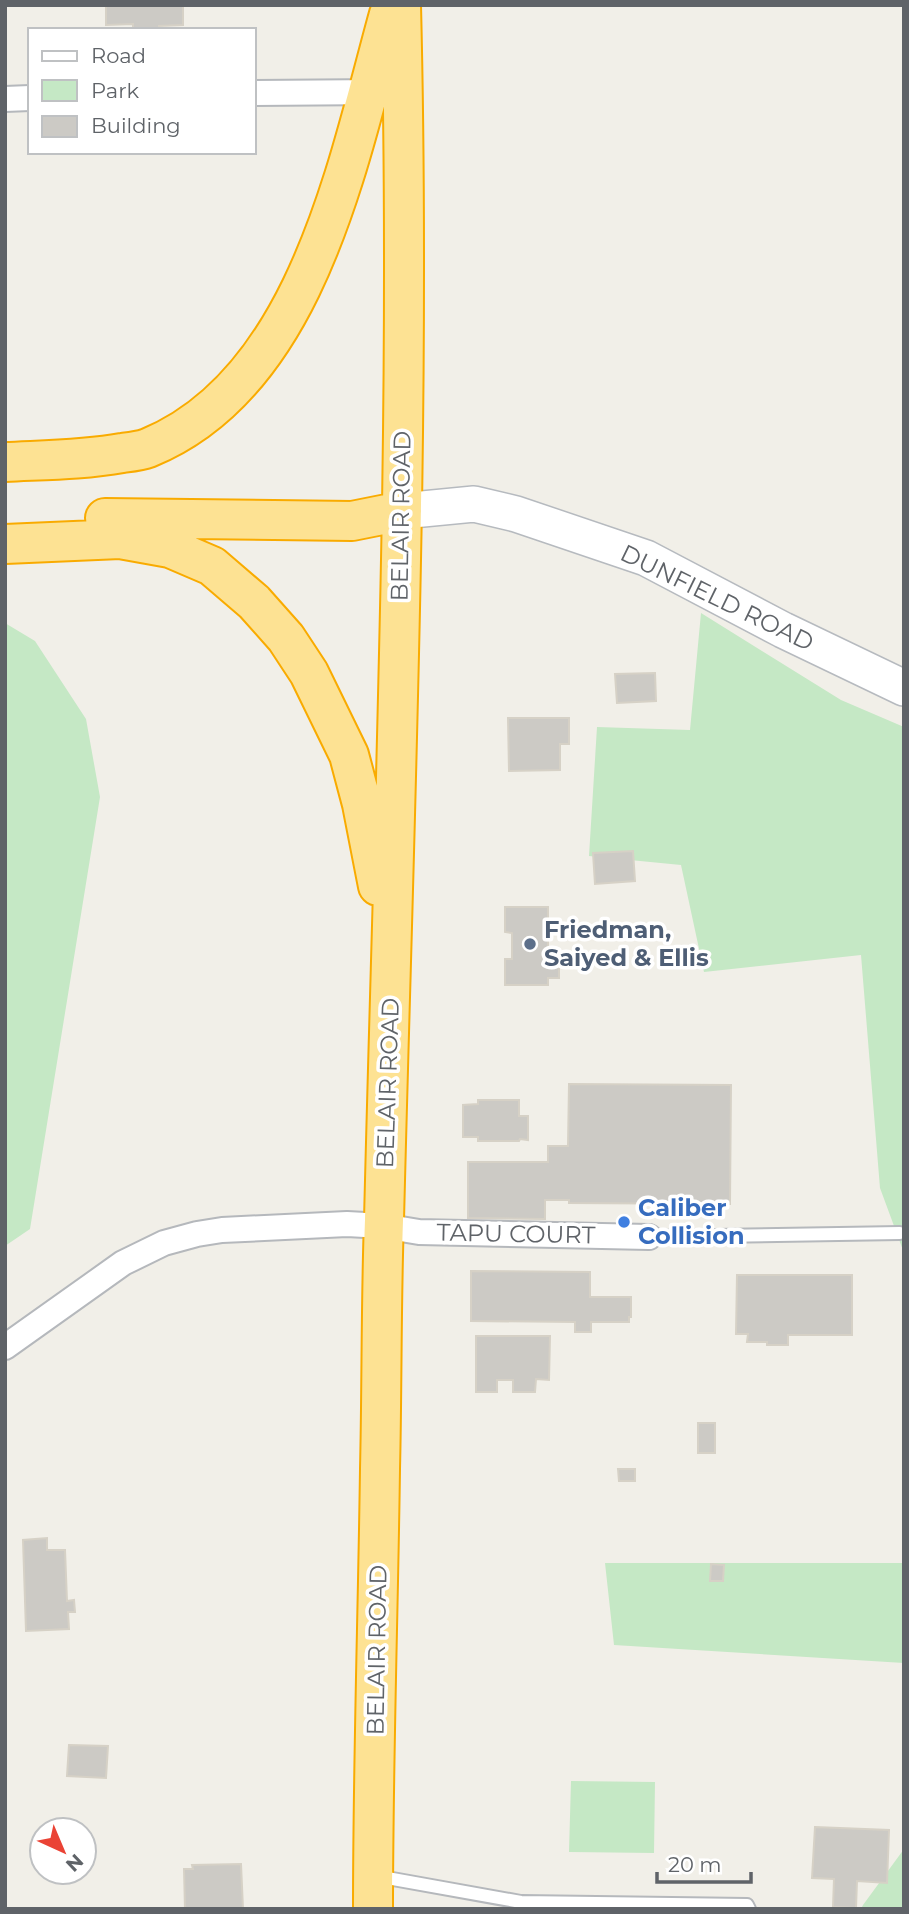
<svg xmlns="http://www.w3.org/2000/svg" width="909" height="1914" font-family="Montserrat,sans-serif">
  <rect width="100%" height="100%" fill="#f1efe8"/>
  <path fill="#c5e8c5" d="M701,613L841,700L904,727V1253L880,1188L861,955L704,972L681,865L589,856L597,727L690,730Z
    M5,623L35,641L86,719L100,797L30,1229L5,1246Z
    M605,1563H904V1663L614,1645Z
    M571,1781L655,1782L654,1853L569,1852Z
    M904,1849V1909H861L863,1905Z"/>
  <path fill="#cccac5" stroke="#d6d1c6" stroke-width="2" d="M106,5H183V25L159,26V30H133V24L106,25Z
    M655,673L656,701L617,703L615,674Z
    M508,718H569V744H560V770L509,771Z
    M633,851L635,881L595,884L593,853Z
    M505,907H548V955H559V978H548V985H505V959H512V933L505,932Z
    M569,1084L731,1085L730,1204L569,1203V1200H545V1219L468,1218V1162H548V1146H568Z
    M478,1100H519V1116H528V1140L520,1139L519,1141H478V1137H463V1105L478,1104Z
    M471,1271L590,1272V1297H631V1317H629V1322H591V1332H575V1322L471,1321Z
    M737,1275H852V1335H788V1345H767V1342H747L748,1334H736Z
    M476,1336H550L549,1380L536,1379L535,1392H513V1380H497V1392H476Z
    M698,1423H715V1453H698Z
    M618,1469H635V1481H619Z
    M47,1538V1550H65L67,1601L74,1600L75,1612H68L69,1629L26,1631L23,1540Z
    M711,1564L724,1565L723,1581H710Z
    M69,1745L108,1746L106,1778L67,1776Z
    M815,1827L889,1830L887,1883L857,1881L856,1908L833,1907L834,1879L812,1878Z
    M241,1864L243,1909H185L184,1869H193L192,1865Z"/>
  <g fill="none" stroke-linecap="round" stroke-linejoin="round">
    <defs>
      <path id="lane" d="M649,1237L900,1233
        M376,1876L521,1902L747,1905L749,1909"/>
      <path id="street" d="M254,93L382,92
        M5,99L30,98
        M5,1347L123,1263L164,1243L197,1234L222,1230L347,1224L383,1226L419,1232L649,1237"/>
      <path id="secondary" d="M402,511L474,504L516,514L646,558L783,630L904,688"/>
      <path id="highway" d="M5,462C44,460 83,460 122,453C130,452 140,451 148,448C307,383 348,162 389,14
        M105,518L352,521L402,511
        M5,544L120,539L170,548L212,566L254,602L286,638L309,673L349,755L362,804L378,886
        M373,1909C373,1762 378,1615 380,1469C382,1386 381,1303 384,1220C394,815 411,410 401,5"/>
    </defs>
    <use href="#lane" stroke="#b5b8bc" stroke-width="16"/>
    <use href="#street" stroke="#b5b8bc" stroke-width="28"/>
    <use href="#secondary" stroke="#b6babf" stroke-width="38"/>
    <use href="#highway" stroke="#f9ab00" stroke-width="42"/>
    <use href="#lane" stroke="#fff" stroke-width="12"/>
    <use href="#street" stroke="#fff" stroke-width="24"/>
    <use href="#secondary" stroke="#fff" stroke-width="35"/>
    <use href="#highway" stroke="#fde293" stroke-width="38"/>
  </g>
  <circle fill="#5c6f8a" stroke="#fff" stroke-width="2.5" cx="530" cy="944" r="7"/>
  <circle fill="#3f7fe0" stroke="#fff" stroke-width="2.5" cx="624" cy="1222" r="7"/>
  <g text-anchor="middle" stroke-width="7" stroke-linejoin="round" paint-order="stroke">
    <g font-size="24" fill="#5f6368" stroke="#fff">
      <text transform="translate(401 516) rotate(-89)" y="8">BELAIR ROAD</text>
      <text transform="translate(717 598) rotate(26)" y="8">DUNFIELD ROAD</text>
      <text transform="translate(388 1083) rotate(-88)" y="8">BELAIR ROAD</text>
      <text transform="translate(516 1234) rotate(1)" y="8">TAPU COURT</text>
      <text transform="translate(377 1650) rotate(-89)" y="8">BELAIR ROAD</text>
    </g>
    <g font-size="24" font-weight="bold" fill="#4e5e75" stroke="#fff" text-anchor="start">
      <text x="544" y="938">Friedman,<tspan x="544" dy="28">Saiyed &amp; Ellis</tspan></text>
    </g>
    <g font-size="24" font-weight="bold" fill="#366cbe" stroke="#fff" text-anchor="start">
      <text x="638" y="1216">Caliber<tspan x="638" dy="28">Collision</tspan></text>
    </g>
  </g>
  <rect width="909" height="1914" fill="none" stroke="#5f6368" stroke-width="14"/>
  <rect x="28" y="28" width="228" height="126" fill="#ffffff" stroke="#bfc1c3" stroke-width="2"/>
  <rect x="42" y="51" width="35" height="10" fill="#ffffff" stroke="#bfc1c3" stroke-width="2"/>
  <text x="91" y="63" font-size="21" fill="#5f6368">Road</text>
  <rect x="42" y="80" width="35" height="21" fill="#c5e8c5" stroke="#bfc1c3" stroke-width="2"/>
  <text x="91" y="98" font-size="21" fill="#5f6368">Park</text>
  <rect x="42" y="116" width="35" height="21" fill="#cccac5" stroke="#bfc1c3" stroke-width="2"/>
  <text x="91" y="133" font-size="21" fill="#5f6368">Building</text>
  <g transform="translate(63 1851) rotate(136)"><circle r="33" fill="#ffffff" stroke="#bfc1c3" stroke-width="2"/>
  <path d="M0-5L12 26L0 18L-12 26Z" fill="#ea4335"/>
  <text y="-10" font-size="19" font-weight="bold" text-anchor="middle" fill="#5f6368">N</text>
  </g>
  <path d="M657 1872v10h94v-10" fill="none" stroke="#5f6368" stroke-width="3.5"/>
  <text x="668" y="1872" font-size="21" fill="#5f6368" stroke="#ffffff" stroke-width="5" paint-order="stroke">20 m</text>
</svg>
